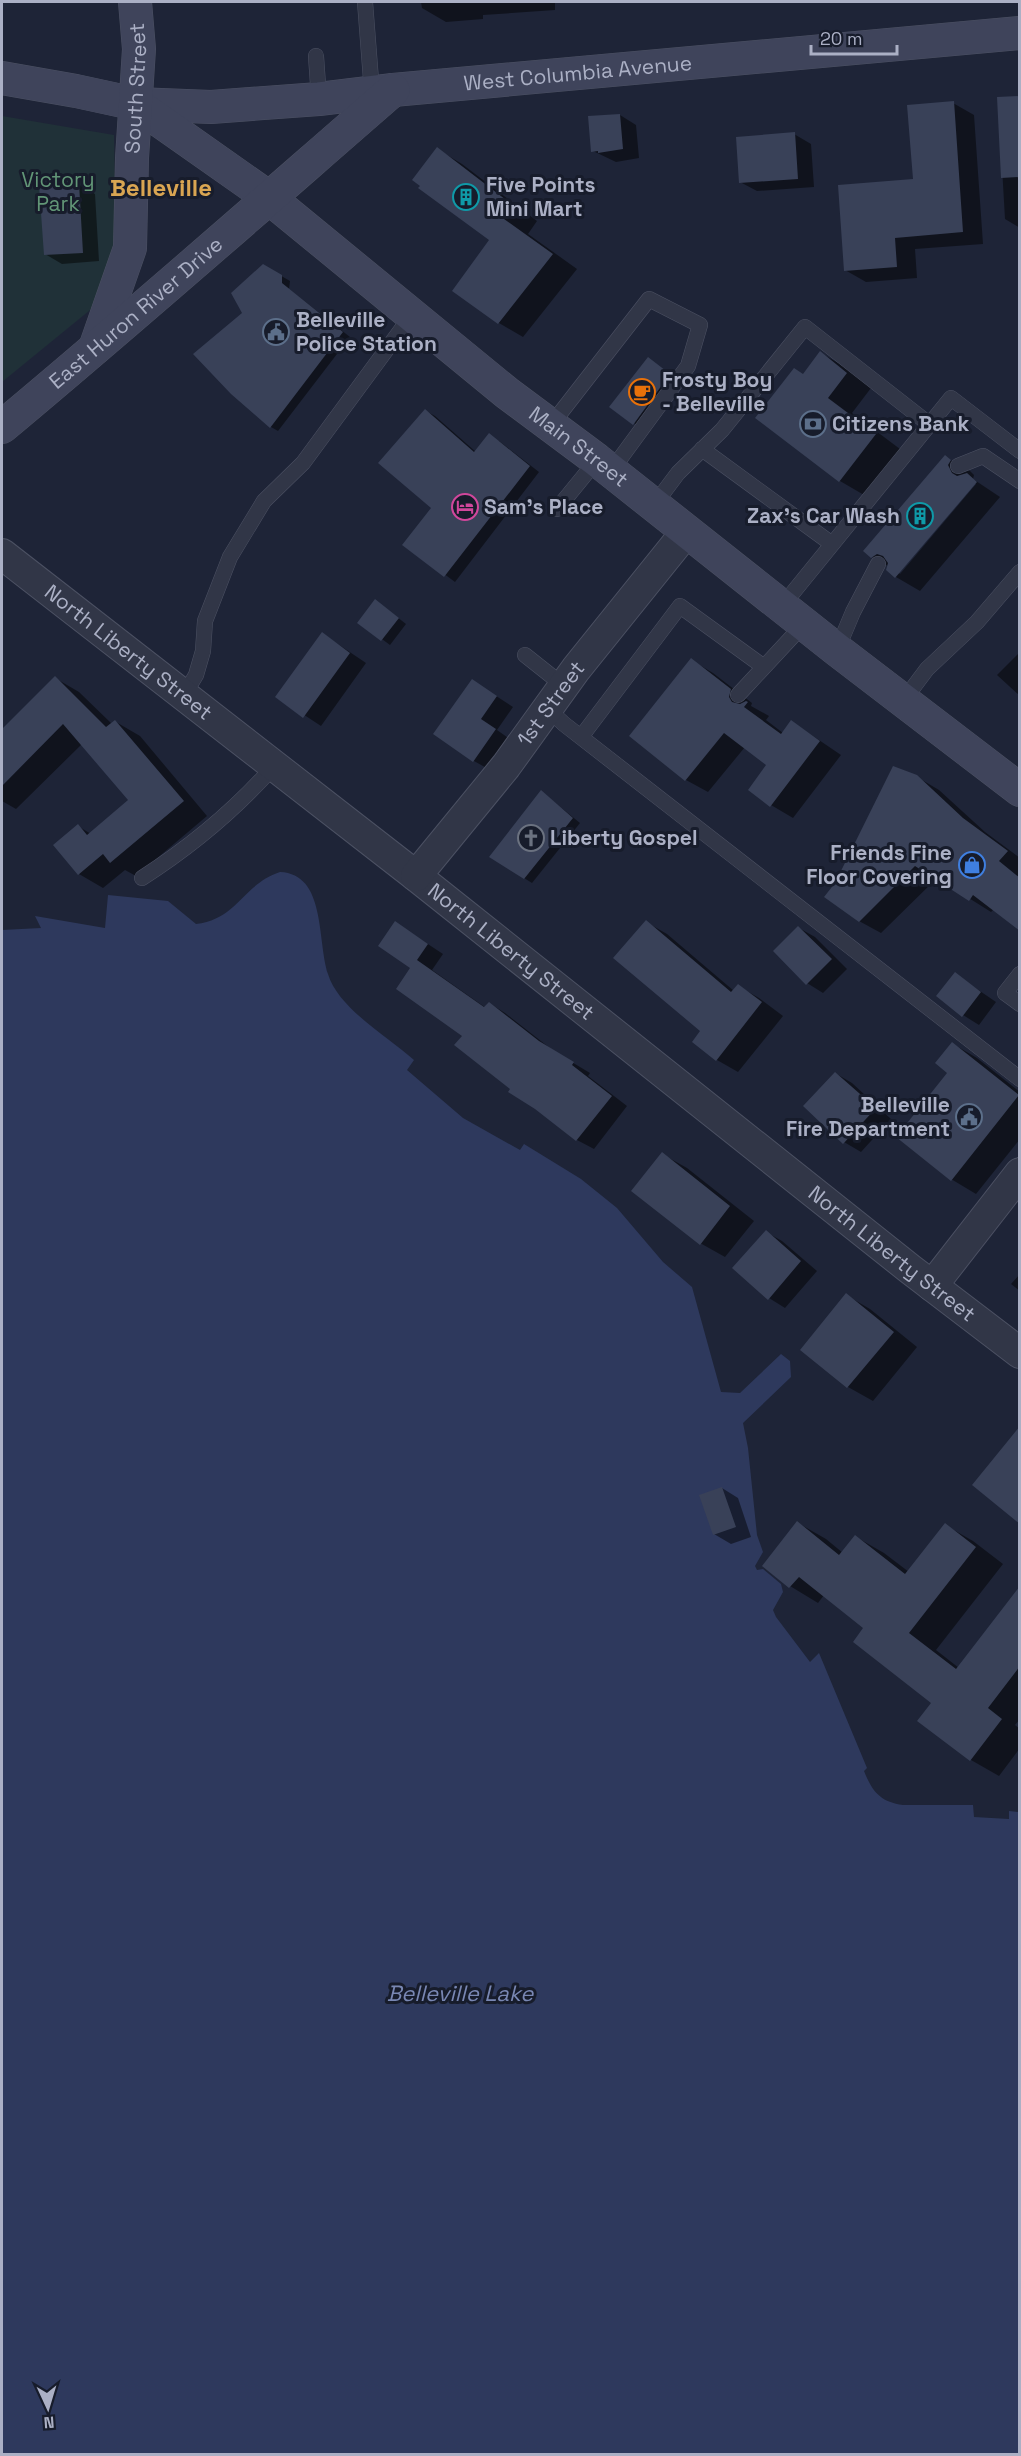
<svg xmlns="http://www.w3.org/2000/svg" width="1021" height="2456" font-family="'Space Grotesk',sans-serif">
  <rect width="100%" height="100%" fill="#1e2437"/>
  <path fill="#203138" d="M2,116L114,135L116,249L95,306L2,382Z"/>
  <path fill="#2e395d" d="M280,872C326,874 317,939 328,974C338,1008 387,1036 414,1060L407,1070L463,1118L520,1150L524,1144L581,1179L617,1208L663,1262L692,1287L721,1392L740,1393L781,1354L790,1361L791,1377L743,1423L748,1448L757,1535L763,1552L755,1566L757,1570L763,1569L781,1584L783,1592L773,1610L776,1617L810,1662L819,1653L867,1768L864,1771C872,1791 880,1802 903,1805H973L974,1817L1009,1819V1811L1019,1812V2454H2V930L41,928L35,916L105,928L108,895L168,901L196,924C238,919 243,884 280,872Z"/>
  <path fill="#0007" fill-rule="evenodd" d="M421,2H555V10L483,15V19L446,22L422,8Z
    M1020,97V228L1005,219L998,98Z
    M953,103L974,115L983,244L915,249L917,278L866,282L845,270L914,181Z
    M620,115L636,125L639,158L616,162L593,151Z
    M794,134L811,144L814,187L757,191L740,182Z
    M437,149L462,164L537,221L528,234L577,269L523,337L499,323L491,240L422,185Z
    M78,184L95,194L99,261L62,264L45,254Z
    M264,266L290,281L289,289L350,337L278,431L271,427L244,314Z
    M821,353L845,367L871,388L852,413L900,449L864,495L840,481L757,418L804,375Z
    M649,359L677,380L641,428L634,423Z
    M426,411L435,416L476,452L499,441L539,472L455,582L404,544L433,508Z
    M945,457L970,471L974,475L973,479L1000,497L920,591L896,577L888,566L872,557ZM973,484H976L900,574L898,572Z
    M383,606L406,624L390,645L359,622Z
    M323,634L366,663L321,726L277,697Z
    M1020,652V696L997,675Z
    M691,660L713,673L752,703L751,706L769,716L766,720L783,733L791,721L841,755L793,818L771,805L768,764L745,747L708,792L686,780L631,736Z
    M55,678L79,692L112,724L116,722L140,736L207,816L136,876L125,870L103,888L79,874L78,826L91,834L130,801L82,744L16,809L2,801V731Z
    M473,681L513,707L497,730L511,740L490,770L474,761Z
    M917,777L939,790L985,832L1020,858V929L994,909L991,912L937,878L881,933L859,921Z
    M542,792L580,823L532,883L524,878Z
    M646,922L667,934L734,991L738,986L759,998L783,1016L738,1072L717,1060L694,1042L702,1031Z
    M396,923L443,954L432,970L486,1008L489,1003L505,1013L555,1052L590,1073L588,1076L627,1106L594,1149L577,1140L512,1089L464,1035L412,968Z
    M799,928L815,937L847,969L823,993L807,983Z
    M955,974L996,1002L979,1025L963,1015Z
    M953,1044L977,1058L1020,1092V1139L976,1194L951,1179L949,1073Z
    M835,1073L852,1083L891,1119L861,1152L844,1142Z
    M662,1154L687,1168L754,1221L725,1257L700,1243Z
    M766,1232L782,1241L817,1271L785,1308L769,1298Z
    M1020,1274V1291L1011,1284Z
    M846,1295L870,1309L917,1347L873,1401L848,1387L802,1349Z
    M722,1488L738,1498L751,1537L731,1544L714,1534Z
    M798,1523L826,1539L843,1553L856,1537L884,1553L909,1572L945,1525L973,1541L1003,1564L936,1650L959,1668L1020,1603V1719L1015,1725L1020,1729V1748L999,1776L971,1760L933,1702L866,1628L824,1595L818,1603L790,1586Z"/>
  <path fill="#394158" d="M1020,96V177L1001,178L997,97Z
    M954,101L963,232L895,238L897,267L844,271L838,185L913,179L907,105Z
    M620,114L623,149L598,153V151L591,152L588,116Z
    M795,132L798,179L739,183L736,137Z
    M437,147L514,206L504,219L553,254L498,324L452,291L489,240L418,188L420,186L412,180Z
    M79,183L83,253L44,255L39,185Z
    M263,264L282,275V283L343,332L270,428L231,394L193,354L242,313L231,293Z
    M820,351L847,373L828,398L876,434L839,482L755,418L794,368L803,374Z
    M648,357L670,374L633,425L609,407Z
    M425,409L474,452L489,433L530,466L444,577L402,545L431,508L378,463Z
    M945,455L951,460L948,465L952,473L957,476L967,473L977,482L895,578L886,570L888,563L883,556L877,554L871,558L863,551Z
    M375,599L399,618L381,641L357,623Z
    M322,632L350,653L303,718L275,697Z
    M691,658L731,689L729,697L732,702L740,704L746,701L748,702L744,707L781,734L791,720L820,741L770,807L748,790L766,765L724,733L685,781L629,736Z
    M55,676L106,727L115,720L184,801L110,863L103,854L78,875L53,845L78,824L87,835L128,800L63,724L2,786V729Z
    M472,679L497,696L481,719L496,729L473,762L433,734Z
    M893,766L917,775L963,818L1008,851L999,861L1020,878V931L973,895L969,901L915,866L859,922L824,897L835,883Z
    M541,790L573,818L524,879L489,857Z
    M646,920L731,992L738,984L762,1002L716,1061L692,1042L700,1031L613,958Z
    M395,921L428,944L417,960L484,1007L489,1002L539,1041L574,1062L572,1065L612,1096L576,1141L535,1109L508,1092L510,1089L454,1045L462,1036L396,989L410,968L378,946Z
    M798,926L832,959L806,985L773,951Z
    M955,972L981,992L962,1017L936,996Z
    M952,1042L1019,1095L951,1181L896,1137L947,1073L935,1063Z
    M835,1072L876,1108L843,1144L803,1106Z
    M662,1152L730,1206L700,1245L631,1191Z
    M766,1230L801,1261L768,1300L732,1268Z
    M846,1293L894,1332L847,1388L800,1350Z
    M1020,1426V1524L972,1485Z
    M722,1487L736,1527L713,1535L699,1495Z
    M797,1521L839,1555L855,1535L905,1574L945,1523L976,1547L909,1633L956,1669L1020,1586V1666L988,1708L1002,1719L970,1761L917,1721L931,1703L853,1642L863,1628L799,1577L789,1588L762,1566Z"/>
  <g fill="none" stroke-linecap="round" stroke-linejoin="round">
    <defs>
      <path id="lane" d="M365,2L372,93
        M316,56L319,99
        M551,425L649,299L700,325L688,366L611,471
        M702,449L832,544
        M958,466L983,456L1020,481
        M654,505L678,473L722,430L805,327L929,424
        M557,509L597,460
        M782,606L951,398L1020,451
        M837,650L853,612L878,564
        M525,655L564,686
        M184,695L196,675L203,651L205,621L230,557L264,501L303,463L412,315
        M738,695L804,624
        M903,701L927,669L977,622L1020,572
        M548,709L564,724L1020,1079
        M581,737L680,606L764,667
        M142,878C192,846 235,810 274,766
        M1020,974L1005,993L1020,1004"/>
      <g id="street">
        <path id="s1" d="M2,554L416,876L910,1269L1020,1353"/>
        <path id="s2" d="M416,876L506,766L576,669L687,531"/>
        <path d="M932,1286L1020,1173"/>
      </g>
      <g id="secondary">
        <path id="s3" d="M2,78L76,91L136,104L211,107L319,99L393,90L1020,33"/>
        <path id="s4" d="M136,104L268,197L507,393L597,460L837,650L1020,790"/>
        <path id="s5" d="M95,348L130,248L132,158L139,49L135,2"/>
        <path id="s6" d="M2,427C134,317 263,203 393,90"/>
      </g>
    </defs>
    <use href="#lane" stroke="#4c5163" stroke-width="16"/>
    <use href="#street" stroke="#4c5163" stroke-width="32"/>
    <use href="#secondary" stroke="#4c5163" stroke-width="34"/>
    <use href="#lane" stroke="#313647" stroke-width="15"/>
    <use href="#street" stroke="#313647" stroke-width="30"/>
    <use href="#secondary" stroke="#3f445b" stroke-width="33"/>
  </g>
  <defs>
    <symbol id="building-ring" viewBox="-11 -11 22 22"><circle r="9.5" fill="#171c2b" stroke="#0f9aa8" stroke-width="1.5"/><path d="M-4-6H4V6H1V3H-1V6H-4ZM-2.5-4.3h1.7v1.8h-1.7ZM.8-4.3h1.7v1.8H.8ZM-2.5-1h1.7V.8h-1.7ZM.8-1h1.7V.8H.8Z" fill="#0f9aa8"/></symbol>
    <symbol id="civic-ring" viewBox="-11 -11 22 22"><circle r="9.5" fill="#171c2b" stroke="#5c6f8a" stroke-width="1.5"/><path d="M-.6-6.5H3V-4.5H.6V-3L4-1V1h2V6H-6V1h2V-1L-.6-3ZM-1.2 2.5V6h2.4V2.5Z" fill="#5c6f8a"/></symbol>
    <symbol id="cafe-ring" viewBox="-11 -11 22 22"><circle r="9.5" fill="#171c2b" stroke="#e8710a" stroke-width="1.5"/><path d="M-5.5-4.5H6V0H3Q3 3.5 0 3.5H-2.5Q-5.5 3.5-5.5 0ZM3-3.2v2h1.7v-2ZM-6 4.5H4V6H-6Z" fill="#e8710a"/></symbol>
    <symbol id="bank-ring" viewBox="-11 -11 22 22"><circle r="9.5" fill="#171c2b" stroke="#5c6f8a" stroke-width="1.5"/><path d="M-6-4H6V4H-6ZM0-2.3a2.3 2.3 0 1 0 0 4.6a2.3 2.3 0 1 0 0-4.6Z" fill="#5c6f8a"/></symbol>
    <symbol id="hotel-ring" viewBox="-11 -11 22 22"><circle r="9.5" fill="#171c2b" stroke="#d1479c" stroke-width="1.5"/><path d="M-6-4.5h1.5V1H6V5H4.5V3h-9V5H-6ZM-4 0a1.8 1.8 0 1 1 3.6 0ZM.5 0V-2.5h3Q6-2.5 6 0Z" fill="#d1479c"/></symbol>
    <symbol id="church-ring" viewBox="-11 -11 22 22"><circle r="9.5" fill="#171c2b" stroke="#6b7280" stroke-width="1.5"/><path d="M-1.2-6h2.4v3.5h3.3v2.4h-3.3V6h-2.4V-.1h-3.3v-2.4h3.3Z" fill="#6b7280"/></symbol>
    <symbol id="shop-ring" viewBox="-11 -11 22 22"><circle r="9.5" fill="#171c2b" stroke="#3f7fe0" stroke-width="1.5"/><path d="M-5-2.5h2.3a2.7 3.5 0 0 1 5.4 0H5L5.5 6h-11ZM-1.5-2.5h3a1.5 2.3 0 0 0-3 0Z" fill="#3f7fe0"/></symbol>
  </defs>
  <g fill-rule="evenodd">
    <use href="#building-ring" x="451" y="182" width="30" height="30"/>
    <use href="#civic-ring" x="261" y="317" width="30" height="30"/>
    <use href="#cafe-ring" x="627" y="377" width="30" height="30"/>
    <use href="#bank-ring" x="798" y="409" width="30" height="30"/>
    <use href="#hotel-ring" x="450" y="492" width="30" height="30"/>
    <use href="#building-ring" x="905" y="501" width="30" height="30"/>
    <use href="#church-ring" x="516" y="823" width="30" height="30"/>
    <use href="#shop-ring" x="957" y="850" width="30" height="30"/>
    <use href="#civic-ring" x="954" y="1102" width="30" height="30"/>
  </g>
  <g text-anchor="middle" stroke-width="6" stroke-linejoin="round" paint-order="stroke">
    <g font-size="21" fill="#abb0c5" stroke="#171c2b">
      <text dy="7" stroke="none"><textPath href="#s3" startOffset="580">West Columbia Avenue</textPath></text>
      <text dy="7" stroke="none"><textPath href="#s5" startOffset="266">South Street</textPath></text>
      <text dy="7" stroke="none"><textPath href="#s6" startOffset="176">East Huron River Drive</textPath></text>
      <text dy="7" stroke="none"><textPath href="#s4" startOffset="560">Main Street</textPath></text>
      <text dy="7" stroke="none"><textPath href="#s1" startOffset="160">North Liberty Street</textPath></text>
      <text dy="7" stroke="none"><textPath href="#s2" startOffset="219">1st Street</textPath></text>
      <text dy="7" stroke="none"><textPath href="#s1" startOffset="646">North Liberty Street</textPath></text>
      <text dy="7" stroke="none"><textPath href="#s1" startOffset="1132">North Liberty Street</textPath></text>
    </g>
    <g font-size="21" fill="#629677" stroke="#171c2b">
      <text x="58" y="187">Victory<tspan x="58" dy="24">Park</tspan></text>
    </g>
    <g font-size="21" font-weight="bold" fill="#abb0c5" stroke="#171c2b" text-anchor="start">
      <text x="486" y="192">Five Points<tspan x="486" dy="24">Mini Mart</tspan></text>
      <text x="296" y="327">Belleville<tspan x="296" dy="24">Police Station</tspan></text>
      <text x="662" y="387">Frosty Boy<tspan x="662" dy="24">- Belleville</tspan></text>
      <text x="832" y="431">Citizens Bank</text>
      <text x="484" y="514">Sam's Place</text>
      <text x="900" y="523" text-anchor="end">Zax's Car Wash</text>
      <text x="550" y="845">Liberty Gospel</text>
      <text x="952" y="860" text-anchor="end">Friends Fine<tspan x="952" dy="24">Floor Covering</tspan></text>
      <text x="950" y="1112" text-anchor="end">Belleville<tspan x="950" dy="24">Fire Department</tspan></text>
    </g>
    <g font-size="22" font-style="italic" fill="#7987b3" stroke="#171c2b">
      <text x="460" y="2001">Belleville Lake</text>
    </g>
    <g font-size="24" font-weight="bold" fill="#d9a552" stroke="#171c2b">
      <text x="161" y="196">Belleville</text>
    </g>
  </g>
  <rect width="1021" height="2456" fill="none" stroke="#abb0c5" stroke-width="6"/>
  <g transform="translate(48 2408) rotate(176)" stroke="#171c2b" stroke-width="4.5" paint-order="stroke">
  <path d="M0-4.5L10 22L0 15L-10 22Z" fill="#abb0c5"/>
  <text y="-9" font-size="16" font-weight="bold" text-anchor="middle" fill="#abb0c5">N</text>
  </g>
  <path d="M811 45v9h86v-9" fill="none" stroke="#abb0c5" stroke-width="3"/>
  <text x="820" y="45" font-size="18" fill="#abb0c5" stroke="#171c2b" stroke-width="4.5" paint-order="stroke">20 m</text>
</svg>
